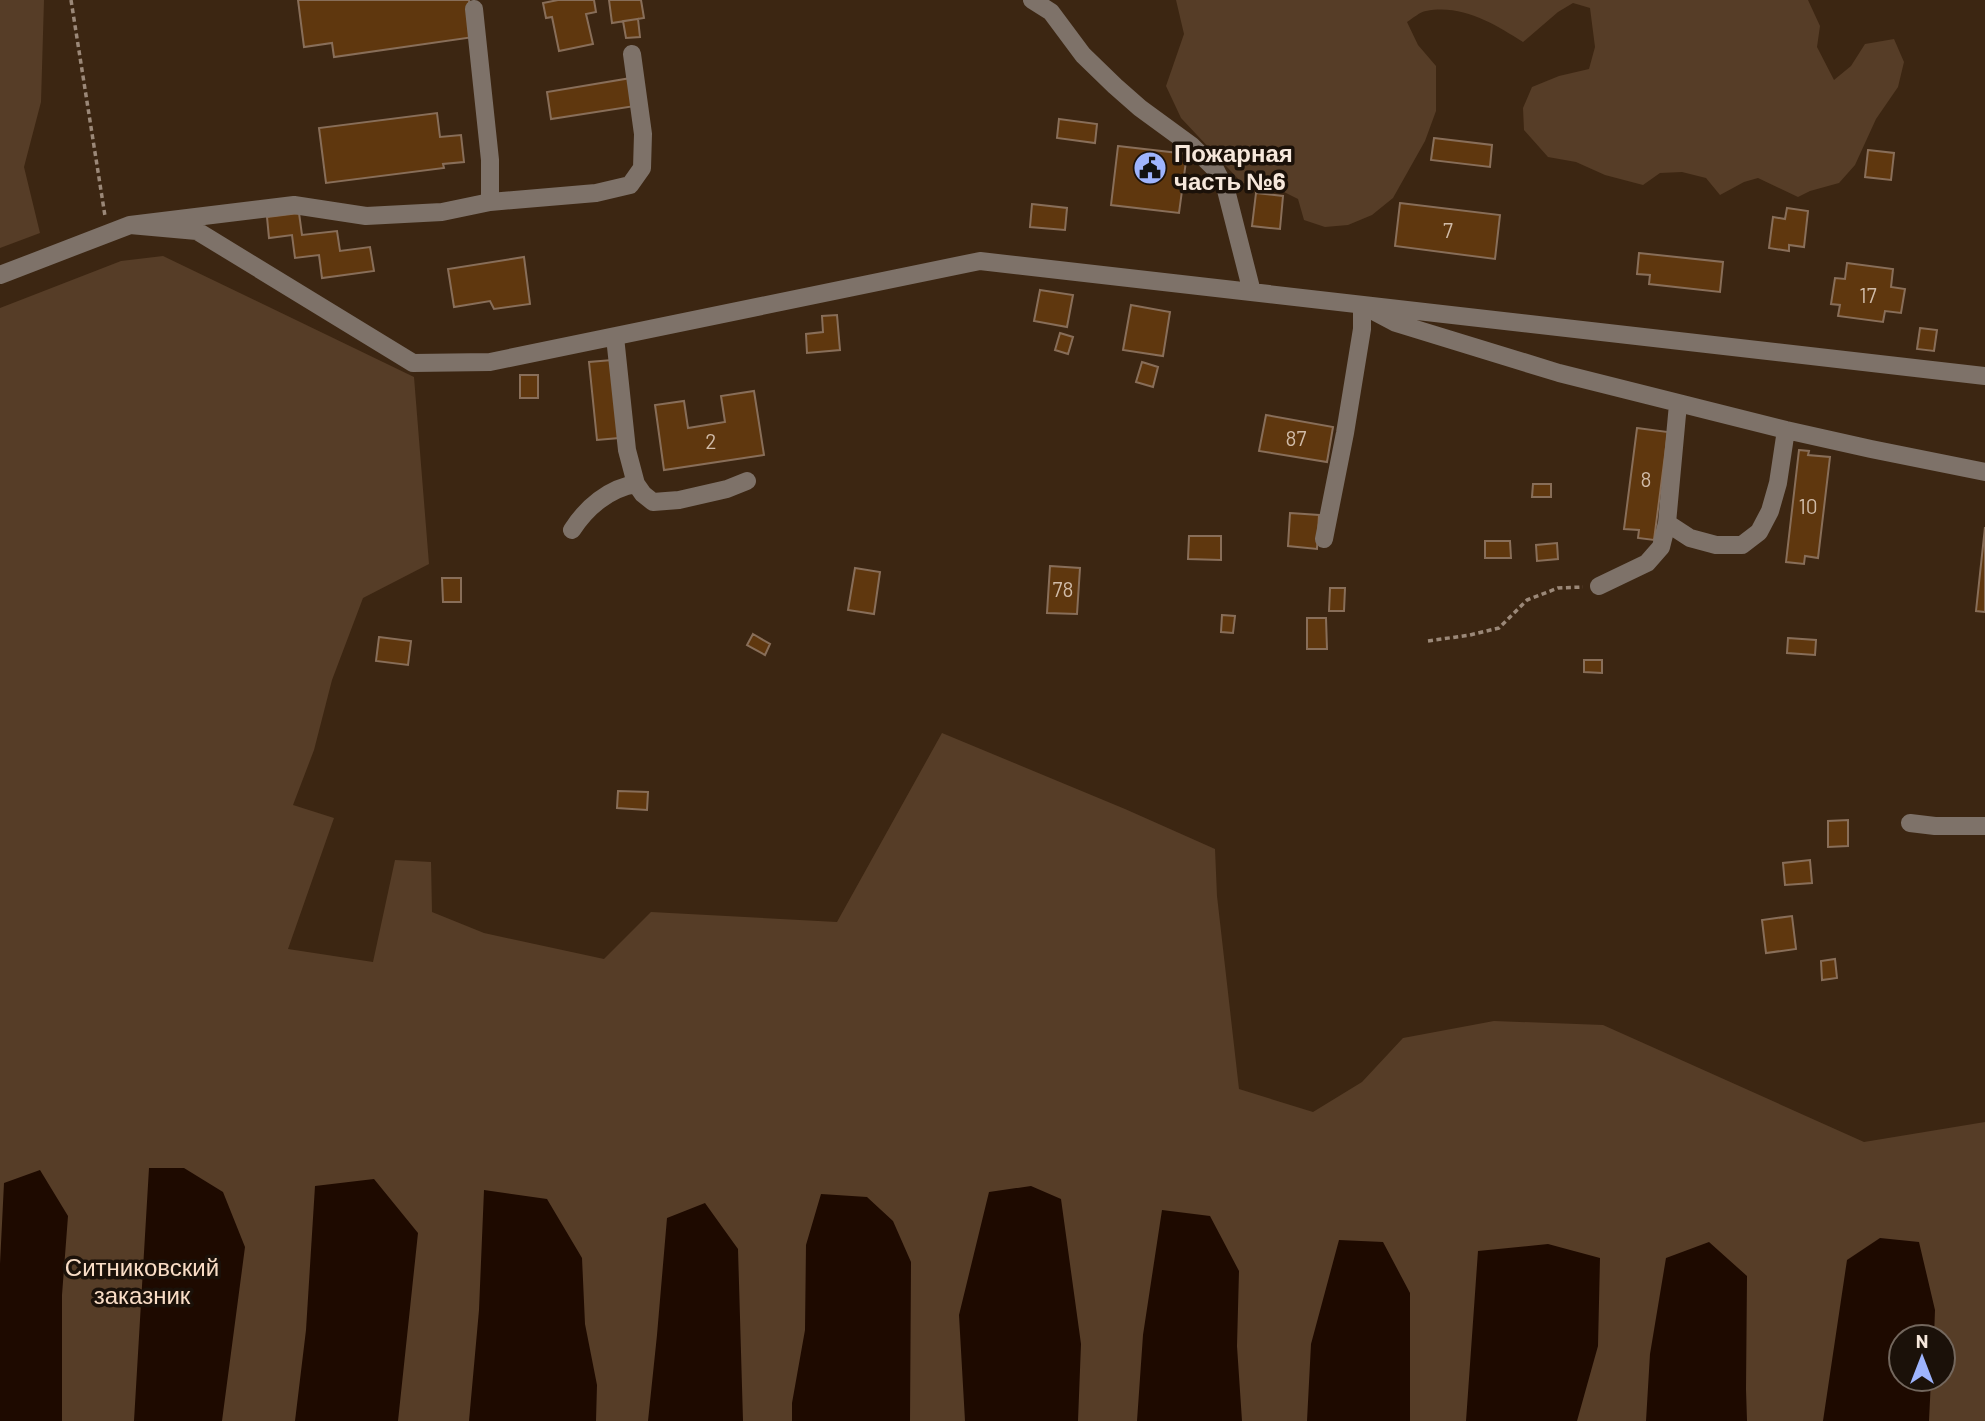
<svg xmlns="http://www.w3.org/2000/svg" width="1985" height="1421" font-family="Barlow,sans-serif">
  <rect width="100%" height="100%" fill="#3c2612"/>
  <path fill="#563d27" fill-rule="evenodd" d="M0,0H44L41,102L24,167L40,233L0,248Z
    M1176,0H1808L1820,26L1817,47L1834,80L1851,66L1865,44L1894,39L1904,62L1898,87L1876,119L1855,165L1839,183L1810,191L1798,197L1758,178L1744,182L1720,195L1706,178L1682,172L1660,173L1643,185L1605,175L1576,162L1548,157L1524,130L1523,108L1532,87L1559,76L1589,69L1595,47L1590,8L1573,3L1558,12L1523,42C1494,24 1463,4 1426,11C1420,12 1413,18 1407,22L1418,45L1436,66V111L1425,141L1393,198L1372,215L1348,225L1325,227L1304,220L1298,199L1276,188L1242,183L1181,118L1166,86L1184,34Z
    M163,256L414,377L429,564L363,598L332,680L314,750L293,805L334,818L288,949L373,962L395,860L431,862L432,912L484,933L604,959L651,912L837,922L942,733L1125,809L1215,849L1217,896L1239,1089L1313,1112L1362,1082L1403,1038L1494,1021L1603,1025L1864,1142L1985,1122V1421H0V308L121,261ZM1901,1337H1943V1379H1901Z"/>
  <path fill="#1e0a00" d="M149,1168H184L223,1192L245,1247L222,1421H134Z
    M40,1170L68,1216L62,1295V1421H0V1264L4,1183Z
    M374,1179L418,1233L398,1421H295L306,1330L315,1186Z
    M1031,1186L1061,1199L1081,1344L1078,1421H965L959,1315L989,1192Z
    M484,1190L547,1199L582,1258L585,1324L597,1385L596,1421H469L479,1310Z
    M821,1194L867,1197L893,1221L911,1262L910,1421H792V1403L805,1330L806,1245Z
    M705,1203L738,1249L743,1421H648L657,1335L667,1218Z
    M1162,1210L1210,1216L1239,1271L1237,1346L1242,1421H1137L1143,1335Z
    M1880,1238L1919,1242L1935,1310L1934,1337H1901V1379H1931L1929,1421H1823L1847,1260Z
    M1339,1240L1383,1242L1410,1293V1421H1307L1311,1344Z
    M1709,1242L1747,1276L1746,1389L1747,1421H1646L1650,1354L1666,1258Z
    M1548,1244L1600,1258L1598,1346L1577,1421H1466L1478,1251Z"/>
  <path fill="#5f370e" stroke="#886e59" stroke-width="2" d="M298,0H469L474,37L334,57L332,43L304,47Z
    M558,0H594L596,12L586,14L593,44L559,51L552,17L546,18L543,3Z
    M609,0H641L644,18L612,23Z
    M638,19L640,37L626,38L623,21Z
    M631,78L635,106L551,119L547,92Z
    M437,113L440,137L461,135L464,162L443,164L444,168L326,183L319,128Z
    M1059,119L1097,124L1095,143L1057,138Z
    M1434,138L1492,145L1490,167L1431,160Z
    M1118,146L1187,154L1179,213L1111,205Z
    M1868,150L1894,153L1891,180L1865,177Z
    M1256,193L1283,196L1280,229L1252,226Z
    M1400,203L1500,215L1495,259L1395,246Z
    M1032,204L1067,208L1065,230L1030,227Z
    M1787,208L1808,211L1804,247L1789,245V251L1769,248L1773,217L1785,219Z
    M299,213L302,235L337,231L340,251L370,247L374,271L322,278L319,255L295,258L292,235L269,238L267,217Z
    M1639,253L1723,262L1720,292L1649,284L1650,275L1637,274Z
    M524,257L530,304L494,309L490,301L454,307L448,269Z
    M1847,263L1893,269L1891,287L1905,289L1901,313L1885,311L1883,322L1838,316L1840,305L1831,304L1835,278L1845,279Z
    M1040,290L1073,295L1067,327L1034,321Z
    M1131,305L1170,312L1163,356L1123,350Z
    M837,315L840,350L807,353L806,334L823,332L822,316Z
    M1920,328L1937,330L1934,351L1917,349Z
    M1060,333L1073,337L1068,354L1055,350Z
    M612,360L619,438L597,440L589,362Z
    M1142,362L1158,367L1153,387L1136,382Z
    M520,375H538V398H520Z
    M754,391L764,455L664,470L655,405L684,401L688,428L725,422L721,396Z
    M1266,415L1333,427L1327,462L1259,451Z
    M1637,428L1668,432L1654,540L1638,538L1639,530L1624,529Z
    M1799,450L1809,451L1808,455L1830,457L1818,558L1805,556L1804,564L1786,562Z
    M1533,484H1551V497H1532Z
    M1290,513L1319,515L1317,549L1288,546Z
    M1985,527V612L1976,611Z
    M1189,536H1221V560L1188,559Z
    M1485,541H1510L1511,558H1485Z
    M1557,543L1558,559L1537,561L1536,545Z
    M1050,566L1080,568L1077,614L1047,613Z
    M855,568L880,572L874,614L848,610Z
    M442,578H461V602H443Z
    M1330,588H1345L1344,611H1329Z
    M1222,615L1235,616L1233,633L1221,632Z
    M1307,618H1326L1327,649H1307Z
    M753,634L770,644L765,655L747,645Z
    M379,637L411,641L408,665L376,661Z
    M1788,638L1816,640L1815,655L1787,653Z
    M1584,660H1602V673L1584,672Z
    M618,791L648,792L647,810L617,808Z
    M1848,820V846L1828,847V821Z
    M1810,860L1812,883L1785,885L1783,863Z
    M1792,916L1796,949L1766,953L1762,920Z
    M1835,959L1837,978L1822,980L1821,961Z"/>
  <g fill="none" stroke-linecap="round" stroke-linejoin="round">
    <path stroke="#9b8878" stroke-width="3.5" stroke-dasharray="5 3.5" stroke-linecap="butt" d="M71,0L105,216
      M1428,641L1470,635L1499,628L1527,600L1558,588L1583,587"/>
    <path stroke="#7e7269" stroke-width="18" d="M1032,0L1051,12L1083,55L1115,86L1140,108L1192,146L1215,169L1226,190L1252,292
      M490,202L596,193L630,185L642,168L643,134L632,54
      M130,225L197,231L413,363L490,362L980,261L1985,376
      M0,275L130,225L294,205L366,216L442,212L490,202V160L474,9
      M615,337L627,450L636,484L643,494L653,502L679,500L727,489L747,481
      M1667,523L1690,538L1716,545H1742L1759,532L1770,511L1778,483L1786,430
      M572,530C586,508 609,488 636,484
      M1324,539L1345,433L1362,329V305L1396,323L1559,373L1786,430L1871,449L1985,472
      M1599,586L1647,563L1661,547L1667,523L1678,404
      M1910,823L1935,826H1985"/>
  </g>
  <defs>
    <symbol id="civic-disc" viewBox="-11 -11 22 22"><circle r="9.5" fill="#9eb4fd" stroke="#1b1109"/><path d="M-.6-6.5H3V-4.5H.6V-3L4-1V1h2V6H-6V1h2V-1L-.6-3ZM-1.2 2.5V6h2.4V2.5Z" fill="#111"/></symbol>
  </defs>
  <g fill-rule="evenodd">
    <use href="#civic-disc" x="1131" y="149" width="38" height="38"/>
  </g>
  <g text-anchor="middle" stroke-width="7" stroke-linejoin="round" paint-order="stroke">
    <g font-size="21" fill="#d0bba8">
      <text x="1448" y="238">7</text>
      <text x="1868" y="303">17</text>
      <text x="1296" y="446">87</text>
      <text x="711" y="449">2</text>
      <text x="1646" y="487">8</text>
      <text x="1808" y="514">10</text>
      <text x="1063" y="597">78</text>
    </g>
    <g font-size="24" font-weight="bold" fill="#f6e7db" stroke="#1b1109" text-anchor="start">
      <text x="1174" y="162">Пожарная<tspan x="1174" dy="28">часть №6</tspan></text>
    </g>
    <g font-size="24" fill="#f9ddc6" stroke="#1b1109">
      <text x="142" y="1276">Ситниковский<tspan x="142" dy="28">заказник</tspan></text>
    </g>
  </g>
  <g transform="translate(1922 1358)"><circle r="33" fill="#1b1109" stroke="#73675d" stroke-width="2"/>
  <path d="M0-5L12 26L0 18L-12 26Z" fill="#9eb4fd"/>
  <text y="-10" font-size="19" font-weight="bold" text-anchor="middle" fill="#f6e7db">N</text>
  </g>
</svg>
